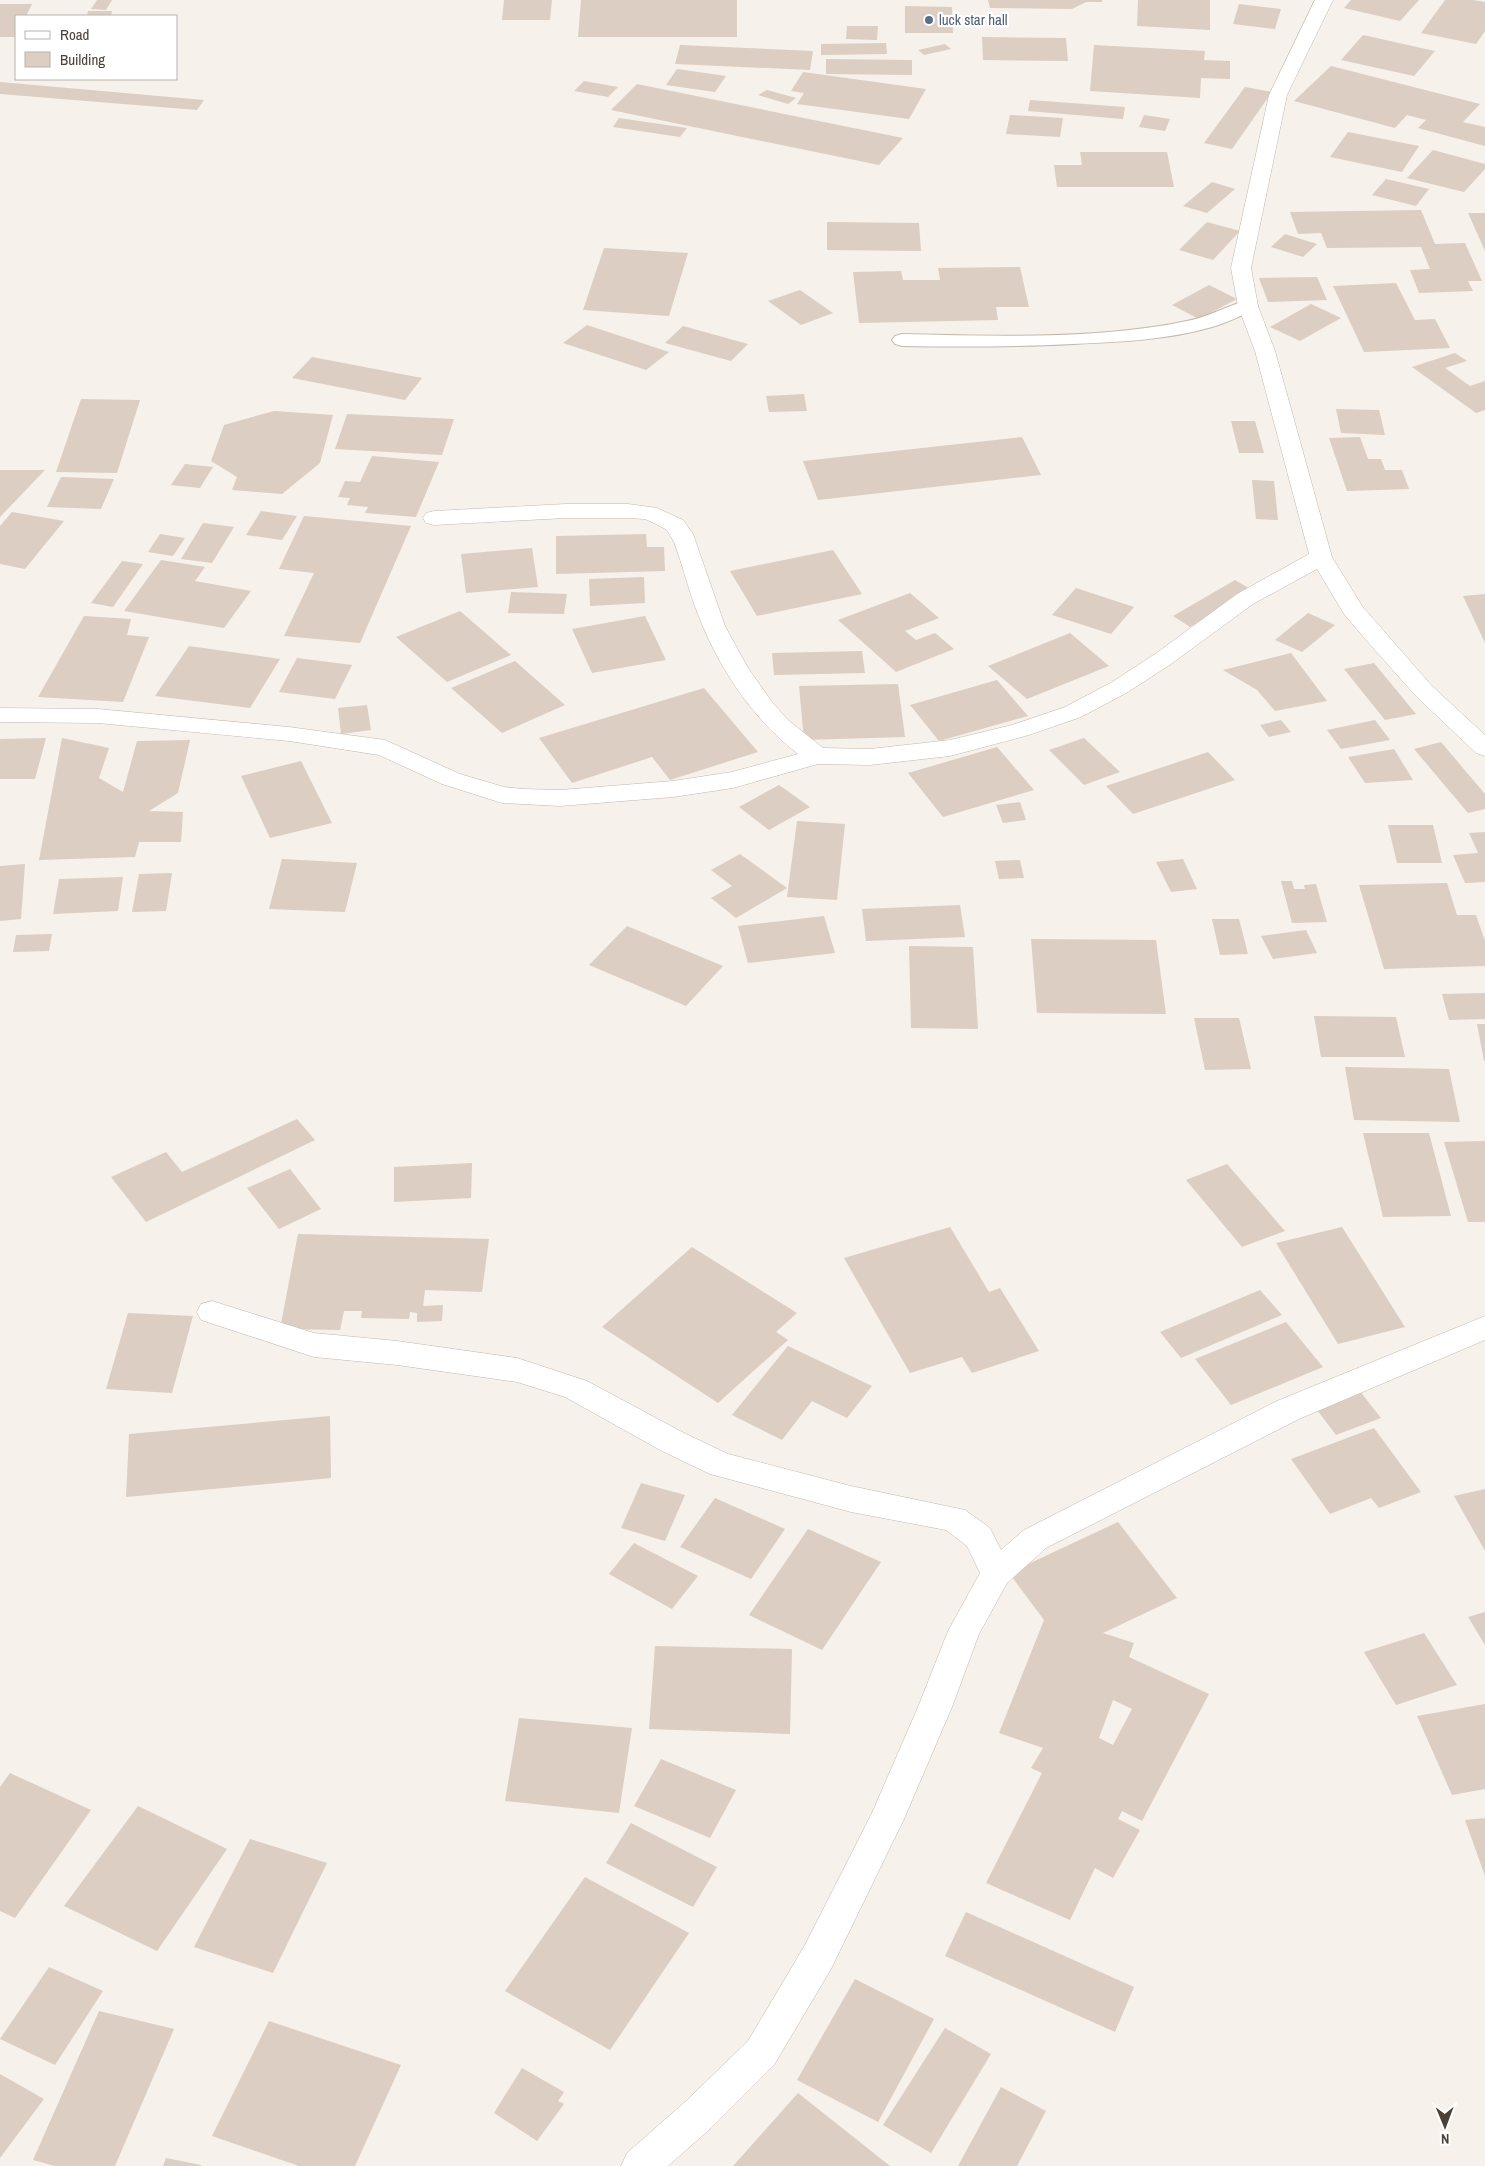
<svg xmlns="http://www.w3.org/2000/svg" width="1485" height="2166" font-family="'Archivo Narrow',sans-serif">
  <rect width="100%" height="100%" fill="#f6f1ea"/>
  <path fill="#dccec2" fill-rule="evenodd" d="M97,0H112L106,10L91,9Z
    M504,0H552L550,20H502Z
    M581,0H737V37H578Z
    M988,0H1102V2H1086L1072,9L990,8Z
    M1138,0H1210V30L1137,26Z
    M1351,0H1419L1400,21L1344,8Z
    M1445,0H1473L1485,2V31L1476,44L1421,33Z
    M0,4H32L26,16H16V37H0Z
    M1239,4L1281,9L1275,29L1233,24Z
    M905,6L952,7L953,33H905Z
    M88,11H112L111,16H87Z
    M847,26H878L877,40L846,39Z
    M1363,35L1435,51L1414,76L1341,60Z
    M982,37L1066,38L1068,61L983,60Z
    M886,43L887,54L821,55V44Z
    M945,44L951,49L924,55L918,50Z
    M680,45L813,51L810,70L675,64Z
    M1094,45L1205,51L1204,60L1230,61V79L1201,78L1200,98L1090,91Z
    M826,59L912,60V75L826,74Z
    M1331,66L1480,104L1463,122L1485,127V146L1418,128L1426,120L1407,115L1395,128L1294,101Z
    M677,69L726,76L715,92L666,85Z
    M803,72L926,89L909,119L797,104L804,93L791,91Z
    M584,81L618,87L608,97L574,91Z
    M0,82L204,100L197,110L0,94Z
    M637,84L903,138L879,165L611,110Z
    M1245,87L1272,92L1232,149L1204,143Z
    M767,90L796,98L788,104L758,95Z
    M1030,100L1125,107L1123,119L1028,111Z
    M1010,115L1063,118L1060,137L1006,134Z
    M1144,115L1170,119L1165,131L1139,127Z
    M619,118L687,128L680,137L613,127Z
    M1348,132L1419,146L1402,172L1330,157Z
    M1433,150L1485,164V169L1464,192L1407,178Z
    M1080,152H1167L1174,187H1057L1054,165H1082Z
    M1386,179L1429,189L1416,206L1372,195Z
    M1212,182L1235,189L1207,213L1183,206Z
    M1421,210L1435,244L1465,243L1482,281H1468L1473,291L1419,293L1410,270L1430,269L1421,247L1327,248L1321,233L1298,234L1290,212Z
    M1468,213H1485V251Z
    M827,222L919,223L921,251L827,250Z
    M1207,222L1240,231L1213,260L1179,250Z
    M1285,234L1317,244L1303,257L1271,247Z
    M604,248L688,253L669,316L583,310Z
    M1020,267L1029,307H996L998,320L859,323L853,272L901,271L903,280H940L938,268Z
    M1317,277L1327,300L1268,302L1259,278Z
    M1396,283L1415,320L1435,319L1450,348L1364,352L1333,286Z
    M1209,285L1237,299L1199,319L1172,305Z
    M800,290L833,313L801,325L768,301Z
    M1311,304L1341,318L1300,341L1270,327Z
    M587,325L669,352L646,370L563,343Z
    M683,326L748,344L731,361L665,343Z
    M1455,353L1467,361L1445,368L1470,386L1485,381V410L1476,413L1412,367Z
    M312,357L422,378L405,400L292,378Z
    M804,394L807,411L769,412L766,396Z
    M81,399L140,400L117,473L56,472Z
    M1336,409L1379,410L1385,435L1341,433Z
    M274,411L333,415L320,463L282,494L232,490L237,477L211,461L224,425Z
    M347,414L454,419L442,455L335,449Z
    M1231,421H1255L1264,453H1239Z
    M1022,437L1041,475L818,500L803,461Z
    M1360,437L1368,459H1381L1385,470H1402L1409,489L1347,491L1329,438Z
    M372,456L439,462L416,517L365,513L368,507L347,505L350,498L338,497L345,481L360,482Z
    M185,464L213,467L200,488L171,485Z
    M0,470H45L0,517Z
    M61,477L114,479L101,509L47,507Z
    M1252,480L1274,481L1278,520L1256,519Z
    M261,511L297,516L282,540L246,535Z
    M12,512L64,521L25,569L0,564V526Z
    M304,516L411,526L360,643L284,636L314,573L279,569Z
    M203,523L234,527L212,563L181,559Z
    M160,534L185,538L173,556L148,552Z
    M646,534L647,547H664L665,571L556,574V536Z
    M532,548L538,587L466,593L461,554Z
    M833,550L862,594L757,616L730,571Z
    M161,560L205,567L195,581L251,591L224,628L124,611Z
    M122,561L143,564L113,607L91,603Z
    M644,577L645,603L590,606L589,579Z
    M1235,580L1252,590L1190,627L1173,616Z
    M1076,588L1134,607L1111,634L1052,615Z
    M511,592L567,594L564,614L508,613Z
    M910,593L939,618L905,631L916,640L935,633L954,649L896,672L838,620Z
    M1485,594V643L1463,596Z
    M460,611L511,655L447,682L396,637Z
    M1308,613L1335,625L1302,652L1275,640Z
    M84,616L131,619L127,635L149,637L123,702L38,697Z
    M645,616L666,660L592,673L572,629Z
    M1070,633L1109,666L1027,699L988,666Z
    M189,646L280,659L250,708L155,696Z
    M862,651L865,673L774,675L772,653Z
    M1291,653L1327,701L1275,711L1257,690L1223,670Z
    M297,658L352,665L335,699L279,692Z
    M515,661L565,705L502,733L451,688Z
    M1374,663L1416,714L1385,720L1344,669Z
    M997,680L1028,716L939,741L910,705Z
    M898,684L905,737L804,740L799,686Z
    M704,688L758,752L670,780L652,757L572,783L539,738Z
    M367,705L371,730L341,734L338,708Z
    M1281,720L1291,732L1269,737L1260,725Z
    M1375,720L1390,740L1341,749L1327,730Z
    M46,738L35,779H0V739Z
    M62,738L109,748L99,778L123,792L137,741L190,740L178,793L149,811L183,812L181,842H139L135,857L39,860Z
    M1084,738L1120,772L1084,785L1049,750Z
    M1441,742L1485,794V809L1468,813L1414,749Z
    M997,747L1034,790L943,817L908,773Z
    M1394,749L1413,780L1365,783L1348,757Z
    M1208,752L1235,780L1133,814L1106,786Z
    M301,761L332,823L270,838L241,776Z
    M779,785L810,807L769,830L739,807Z
    M1020,802L1026,820L1003,823L996,805Z
    M797,821L845,824L837,900L787,897Z
    M1388,825H1433L1442,863H1397Z
    M1485,832V882L1465,883L1453,855L1478,853L1469,833Z
    M740,854L787,888L736,918L711,898L732,886L711,870Z
    M282,859L357,863L345,912L269,909Z
    M1183,859L1197,889L1171,892L1156,862Z
    M1020,860L1024,878L999,879L995,861Z
    M25,864L21,919L0,921V866Z
    M172,873L166,911L132,912L139,874Z
    M123,877L118,911L53,914L59,879Z
    M1281,881H1292L1294,889H1305L1304,885L1316,884L1327,922L1292,923Z
    M1447,883L1457,915H1476L1485,941V966L1384,969L1359,885Z
    M960,905L965,937L866,941L862,909Z
    M824,916L835,953L748,963L738,926Z
    M1212,919H1239L1248,954L1220,955Z
    M627,926L723,966L686,1006L589,965Z
    M1306,930L1317,953L1273,959L1261,936Z
    M52,934L49,951L13,952L16,935Z
    M1031,939L1156,940L1166,1014L1037,1013Z
    M909,946L973,947L978,1029L911,1028Z
    M1485,993V1019L1449,1020L1442,994Z
    M1314,1016L1396,1017L1405,1057H1321Z
    M1194,1018H1239L1251,1069L1205,1070Z
    M1477,1024H1485V1061H1484Z
    M1345,1067L1449,1069L1460,1122L1354,1120Z
    M297,1119L315,1140L146,1222L111,1177L166,1152L182,1172Z
    M1363,1133H1429L1451,1216L1383,1217Z
    M1485,1141V1222H1468L1444,1142Z
    M472,1163L471,1198L394,1202V1167Z
    M1227,1164L1285,1231L1242,1247L1186,1180Z
    M290,1169L321,1209L279,1229L247,1188Z
    M950,1227L989,1292L1000,1288L1039,1351L972,1373L962,1357L910,1373L844,1258Z
    M1342,1227L1405,1327L1338,1344L1276,1243Z
    M298,1234L489,1239L482,1292L425,1290L423,1306L443,1305L442,1321L417,1322V1313L410,1312L409,1319L361,1318L362,1311H344L340,1330L280,1329Z
    M692,1247L797,1313L776,1332L788,1340L718,1403L602,1327Z
    M1260,1290L1282,1315L1181,1358L1160,1332Z
    M128,1313L193,1316L172,1393L106,1389Z
    M1286,1322L1323,1367L1231,1405L1195,1359Z
    M788,1346L872,1386L847,1418L812,1401L782,1440L732,1415Z
    M1355,1385L1381,1418L1336,1435L1311,1402Z
    M330,1416L331,1478L126,1497L129,1434Z
    M1374,1428L1421,1492L1379,1508L1371,1498L1330,1514L1291,1459Z
    M641,1483L685,1495L665,1541L621,1528Z
    M1485,1489V1551L1454,1496Z
    M715,1498L785,1529L751,1579L680,1547Z
    M1118,1522L1177,1598L1103,1633L1134,1643L1129,1657L1209,1694L1142,1821L1122,1811L1118,1819L1140,1830L1113,1878L1095,1868L1070,1920L986,1883L1042,1773L1031,1768L1043,1748L999,1733L1044,1620L1009,1573ZM1113,1700L1132,1709L1113,1745L1099,1738Z
    M808,1529L881,1562L822,1650L749,1615Z
    M634,1543L698,1576L672,1609L609,1574Z
    M1485,1612V1645L1468,1617Z
    M1424,1633L1457,1685L1396,1705L1364,1652Z
    M655,1646L792,1649L790,1734L649,1729Z
    M1485,1704V1789L1452,1795L1417,1716Z
    M519,1718L632,1728L619,1813L505,1801Z
    M661,1759L736,1790L710,1838L634,1806Z
    M10,1773L91,1810L15,1918L0,1911V1787Z
    M138,1806L227,1849L157,1951L64,1906Z
    M1485,1818V1876L1465,1820Z
    M631,1823L717,1867L693,1907L606,1863Z
    M250,1839L327,1863L273,1973L194,1947Z
    M585,1877L689,1933L610,2050L505,1991Z
    M966,1912L1134,1987L1115,2032L945,1956Z
    M49,1967L103,1991L55,2065L0,2039Z
    M855,1979L934,2019L878,2122L797,2080Z
    M99,2011L174,2029L115,2166H55L33,2160Z
    M269,2021L401,2065L355,2166H299L212,2136Z
    M945,2028L991,2054L931,2153L883,2125Z
    M522,2068L564,2092L558,2101L564,2104L537,2141L494,2113Z
    M0,2074L44,2099L0,2158Z
    M1001,2087L1046,2111L1017,2166H958Z
    M798,2093L890,2166H733Z
    M166,2158L201,2165V2166H163Z"/>
  <g fill="none" stroke-linecap="round" stroke-linejoin="round">
    <defs>
      <path id="lane" d="M1248,300L1255,302L1258,306L1255,310C1241,315 1227,323 1212,327C1167,340 1120,342 1073,344C1016,347 959,347 902,346L895,344L892,340L895,336L902,334C994,336 1097,340 1187,321C1208,317 1227,306 1248,300Z"/>
      <path id="street" d="M1315,0H1333L1287,95L1251,268L1258,306L1275,351L1332,557L1362,606L1432,686L1485,735V756L1476,753L1416,696L1374,649L1344,614L1317,569L1253,604L1171,664L1128,692L1081,717L1029,735L950,756L870,765L818,764L733,788L673,797L560,806L502,803L442,784L379,755L289,741L98,723L0,722V708L98,709L289,727L385,740L460,774L504,787L523,789L560,790L673,781L732,772L798,754C749,716 715,662 694,604C687,584 682,563 674,542L667,530L656,524L645,519L628,518H566L434,525L426,523L423,518L426,513L434,511L566,504H628L657,508L683,520L693,534L725,626L748,668L772,702L788,720L823,748L870,749L950,740L1012,725L1065,707L1112,682L1155,654L1237,594L1309,554L1255,351L1238,306L1231,268L1269,95Z
        M212,1301L314,1333L397,1341L517,1358L587,1381L684,1433L728,1454L851,1486L965,1510L990,1528L1001,1550L1024,1530L1277,1401L1485,1316V1340L1299,1419L1046,1548L1007,1583L979,1634L952,1707L904,1819L831,1969L774,2065L711,2128L668,2166H621L627,2153L685,2102L748,2041L805,1945L872,1813L918,1707L948,1631L980,1573L967,1546L946,1530L851,1512L710,1474L662,1451L565,1397L517,1382L397,1365L314,1357L201,1320L197,1312L201,1304Z"/>
    </defs>
    <use href="#lane" stroke="#c3b8ac" stroke-width="2"/>
    <use href="#street" stroke="#c3b8ac" stroke-width="1"/>
    <use href="#lane" fill="#fff" fill-rule="evenodd"/>
    <use href="#street" fill="#fff" fill-rule="evenodd"/>
  </g>
  <circle fill="#5c6f8a" stroke="#fff" stroke-width="2" cx="929" cy="20" r="5"/>
  <g text-anchor="middle" stroke-width="4.5" stroke-linejoin="round" paint-order="stroke">
    <g font-size="15" fill="#4e5e75" stroke="#fff" text-anchor="start">
      <text x="939" y="25">luck star hall</text>
    </g>
  </g>
  <rect x="15" y="15" width="162" height="65" fill="#ffffff" stroke="#b7b3af"/>
  <rect x="25" y="31" width="25" height="8" fill="#ffffff" stroke="#b7b3af"/>
  <text x="60" y="40" font-size="15" fill="#4b4137">Road</text>
  <rect x="25" y="52" width="25" height="15" fill="#dccec2" stroke="#b7b3af"/>
  <text x="60" y="65" font-size="15" fill="#4b4137">Building</text>
  <g transform="translate(1445 2126) rotate(179)" stroke="#ffffff" stroke-width="4" paint-order="stroke">
  <path d="M0-4L9 19L0 12L-9 19Z" fill="#4b4137"/>
  <text y="-8" font-size="14" font-weight="bold" text-anchor="middle" fill="#4b4137">N</text>
  </g>
</svg>
